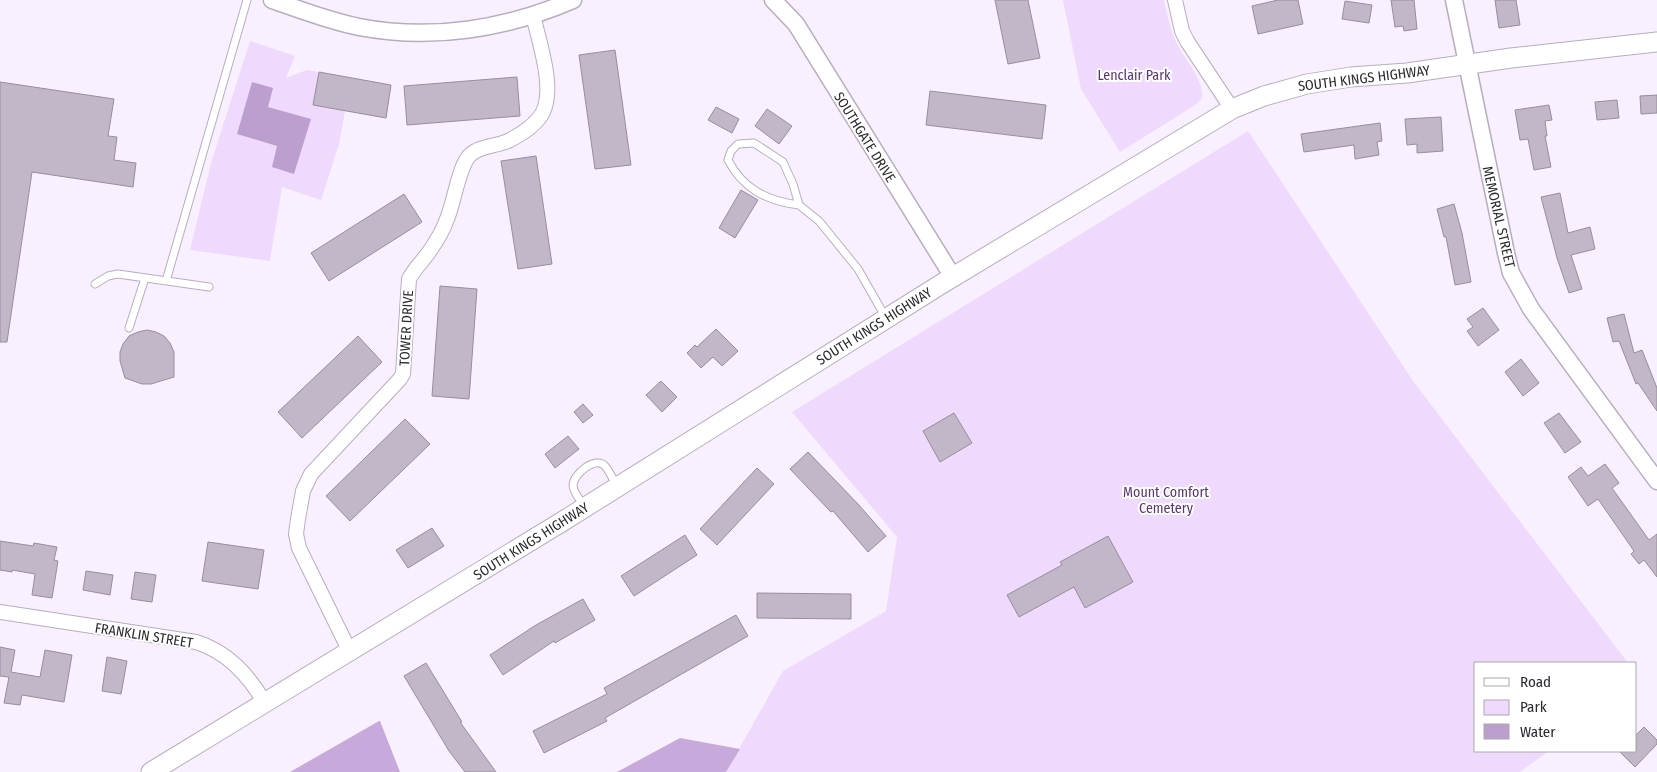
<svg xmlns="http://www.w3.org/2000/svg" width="1657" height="772" font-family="'Fira Sans Condensed',sans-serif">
  <rect width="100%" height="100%" fill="#f9f0ff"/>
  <path fill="#efdafd" d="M1063,0H1164C1167,14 1170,29 1176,42C1184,59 1204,78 1202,98L1197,104L1120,152L1081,89Z
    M250,41L295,56L286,78L307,70L319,72L345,111L339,144L321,200L282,187L270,261L190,250L211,163Z
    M1248,131L1413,381L1628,663H1476V751H1549L1520,772H726L783,671L886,611L897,537L792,412Z"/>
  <path fill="#c8a9db" d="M380,721L400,772H290L379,721Z
    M680,738L740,749L726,772H617Z"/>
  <path fill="#bc9ecf" d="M252,82L273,88L268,107L311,119L294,174L272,167L277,146L237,134Z"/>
  <path fill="#c2b7c8" stroke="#978d9d" d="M995,0H1028L1040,58L1008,64Z
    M1278,0H1298L1303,24L1258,34L1252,6Z
    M1391,0H1414L1417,29L1404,31L1403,26L1395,27Z
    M1495,0H1516L1520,25L1499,28Z
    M1345,1L1372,5L1369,23L1342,19Z
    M615,50L631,165L595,169L579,55Z
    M319,72L391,85L386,118L313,105Z
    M517,77L520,116L407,125L404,86Z
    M0,82L114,99L108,136L117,137L114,160L136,163L133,187L32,172L7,342H0Z
    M930,91L1046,105L1042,139L926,125Z
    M1657,95V113L1641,114L1640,96Z
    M1617,100L1619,118L1597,120L1595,102Z
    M1549,105L1552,120L1545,121L1547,136H1545L1551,167L1534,170L1528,139L1520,140L1515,110Z
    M716,107L739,119L732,133L708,120Z
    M767,109L792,126L779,144L755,126Z
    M1441,117L1443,151L1417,153V144L1407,145L1405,119Z
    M1380,123L1382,141L1377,142L1379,155L1355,159L1354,145L1304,152L1301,134Z
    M536,156L552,264L518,269L501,161Z
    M741,190L758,200L735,238L719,228Z
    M1560,193L1568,233L1590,227L1595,249L1571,255L1582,289L1569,293L1557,258L1541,197Z
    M404,194L422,222L329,281L311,253Z
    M1454,204L1462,233L1471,282L1455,285L1446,237H1444L1437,209Z
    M440,286L477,289L469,399L432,396Z
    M1483,308L1499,330L1478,346L1467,331L1473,327L1467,319Z
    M1624,314L1634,353L1642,350L1657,388V411L1638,383L1636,384L1619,341L1613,342L1607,318Z
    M716,329L738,351L722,366L713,357L701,368L687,353L695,345L697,347Z
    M147,330L156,332L164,336L170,343L174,352V377L151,384H142L125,378L120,361V352L123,344L129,336L138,332Z
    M358,336L382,362L302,438L278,412Z
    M1521,359L1539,383L1523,396L1505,372Z
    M661,381L677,397L662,412L646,395Z
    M583,404L593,415L583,423L574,412Z
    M954,413L972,443L940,462L923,431Z
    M1559,413L1581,442L1565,453L1544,423Z
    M405,419L430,444L350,521L326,496Z
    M568,436L579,449L555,468L545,454Z
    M808,452L858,504L886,536L868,552L833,511L831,512L790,469Z
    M1605,464L1619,483L1612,488L1649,540L1657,534V577L1644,560L1639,564L1631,554L1634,551L1598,499L1588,506L1568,477L1581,467L1588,476Z
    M757,468L774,484L717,545L700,529Z
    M432,528L444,546L408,568L396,550Z
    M685,535L697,555L634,596L621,576Z
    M1108,536L1133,582L1085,608L1074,587L1019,617L1007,595L1062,565L1060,562Z
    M0,541L33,546L34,543L57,547L54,560L58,561L52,598L32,595L35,574L12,570V572L0,570Z
    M208,542L264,550L258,589L202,581Z
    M86,571L113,575L110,595L83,590Z
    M135,572L156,575L152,602L131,599Z
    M757,593L851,594V619L757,618Z
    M583,599L595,620L555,643L554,641L503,675L490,655L536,625Z
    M736,615L748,636L605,718L607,721L544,753L533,731L607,694L604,688Z
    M0,647L15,650L11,672L40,677L45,650L72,655L64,702L22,695L20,705L4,703L9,677L0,676Z
    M107,657L127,661L121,694L102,691Z
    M426,663L462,722H460L496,772H465L449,751L404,676Z
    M1644,727L1657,740V744L1635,767L1619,751H1636V735Z"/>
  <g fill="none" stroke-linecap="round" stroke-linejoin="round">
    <defs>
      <path id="service" d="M799,205C767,201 743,189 728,160L731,151L738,144L754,143L783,162L793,184L799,205L819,221L858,269L886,318
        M166,281L247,0
        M95,284L108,276L118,274L209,287
        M129,328L145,278
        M584,506C580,500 573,492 573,485C574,473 596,456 605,466C610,472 614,481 617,487"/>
      <path id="minor" d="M1175,0L1182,31L1187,41L1232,109
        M0,612L196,642C226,651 249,675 264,702
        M350,652L299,548L296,534L298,519L303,491L311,474L400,379L403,374L409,279C414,269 422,262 429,252C436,242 443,231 447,219C454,203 459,165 470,155C479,146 497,146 508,141C520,135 537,124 543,112C555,87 539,42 533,15"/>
      <path id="tertiary" d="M272,0C301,10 329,21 359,27C432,41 506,29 573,0
        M773,0L796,24L953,277
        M1454,0L1506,253L1511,273L1531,309L1657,481"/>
      <path id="secondary" d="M151,772L560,523L943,283L1232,109L1264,96L1307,84L1351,77L1407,73L1511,58L1657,42"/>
    </defs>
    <use href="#service" stroke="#b8adbf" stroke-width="9"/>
    <use href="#minor" stroke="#b8adbf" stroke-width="16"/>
    <use href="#tertiary" stroke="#b8adbf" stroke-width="19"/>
    <use href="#secondary" stroke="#b8adbf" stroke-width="21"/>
    <use href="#service" stroke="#fff" stroke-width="7"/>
    <use href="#minor" stroke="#fff" stroke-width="14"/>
    <use href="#tertiary" stroke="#fff" stroke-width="16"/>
    <use href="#secondary" stroke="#fff" stroke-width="19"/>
  </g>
  <g text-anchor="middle" stroke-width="4" stroke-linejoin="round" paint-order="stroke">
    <g font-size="14" fill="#5a336f" stroke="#fff">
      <text x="1134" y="80">Lenclair Park</text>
      <text x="1166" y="497">Mount Comfort<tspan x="1166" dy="16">Cemetery</tspan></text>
    </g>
    <g font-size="14" fill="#2c282f" stroke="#fff">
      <text transform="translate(1364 78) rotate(-7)" y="5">SOUTH KINGS HIGHWAY</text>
      <text transform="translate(865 137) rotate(58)" y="5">SOUTHGATE DRIVE</text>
      <text transform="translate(1499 217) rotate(77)" y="5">MEMORIAL STREET</text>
      <text transform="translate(874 326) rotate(-32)" y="5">SOUTH KINGS HIGHWAY</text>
      <text transform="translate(406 328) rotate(-87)" y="5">TOWER DRIVE</text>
      <text transform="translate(531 541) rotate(-32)" y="5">SOUTH KINGS HIGHWAY</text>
      <text transform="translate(144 635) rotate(9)" y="5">FRANKLIN STREET</text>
    </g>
  </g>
  <rect x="1474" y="662" width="162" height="90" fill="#ffffff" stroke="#aba9ac"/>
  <rect x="1484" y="678" width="25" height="8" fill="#ffffff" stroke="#aba9ac"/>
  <text x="1520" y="687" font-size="15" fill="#2c282f">Road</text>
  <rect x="1484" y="700" width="25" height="15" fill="#efdafd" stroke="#aba9ac"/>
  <text x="1520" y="712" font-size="15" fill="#2c282f">Park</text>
  <rect x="1484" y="724" width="25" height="15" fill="#bc9ecf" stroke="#aba9ac"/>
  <text x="1520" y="737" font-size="15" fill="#2c282f">Water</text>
</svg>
